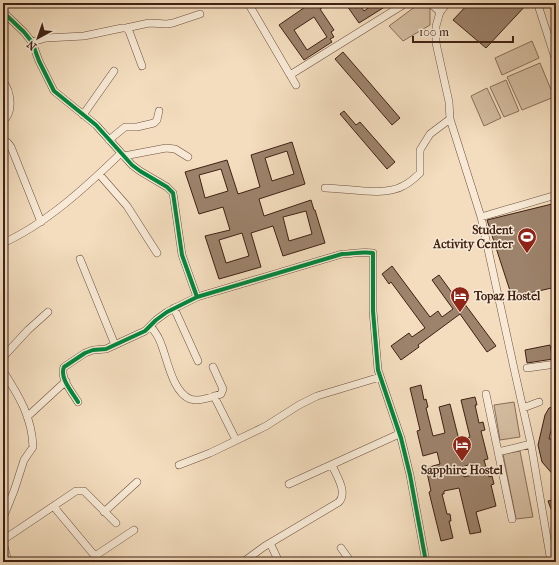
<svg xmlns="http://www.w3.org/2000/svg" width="559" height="565" font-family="'IM FELL French Canon',serif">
  <rect width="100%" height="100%" fill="#f3ddbe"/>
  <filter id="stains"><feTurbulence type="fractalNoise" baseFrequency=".005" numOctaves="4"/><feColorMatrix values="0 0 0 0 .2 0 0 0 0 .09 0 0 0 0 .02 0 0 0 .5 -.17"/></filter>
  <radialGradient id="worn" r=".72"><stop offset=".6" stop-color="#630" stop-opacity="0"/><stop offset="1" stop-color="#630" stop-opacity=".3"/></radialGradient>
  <path fill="#d4bda1" stroke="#8a6f5a" d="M420,3H427L430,5V25L403,41L389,26Z
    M532,41L539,58L502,75L495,58Z
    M540,63L554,97L522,110L507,77Z
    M506,80L519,111L504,117L490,87Z
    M487,88L501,118L484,126L471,96Z
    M514,402L520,437L500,440L494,405Z
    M520,451L533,517L516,519L503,454Z"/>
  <path fill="#9d836c" stroke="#3f2114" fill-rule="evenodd" d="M307,3H330L320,9L334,30L331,32L334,37L330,39L332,42L304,60L279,25L308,5ZM314,17L327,37L307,50L294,30Z
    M345,3H358L364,11L375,3H391L359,23Z
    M469,3H528L486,48L453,20Z
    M343,52L400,118L392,125L335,59Z
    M344,111L356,125L360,122L395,162L387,169L340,114Z
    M292,142L305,184L259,199L264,216L311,200L314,210H315L325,243L283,256L273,226L251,233L261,267L219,279L205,236L230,230L223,207L199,214L185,172L227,160L238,194L260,187L251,155ZM287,151L294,174L272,181L265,158ZM221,169L228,191L205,198L199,175ZM306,211L312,234L289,241L283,217ZM242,233L249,256L226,263L219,240Z
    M556,203V287L512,297L487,220Z
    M392,266L430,317L438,311L442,317L453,309L432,280L439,275L461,305L464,303L496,346L487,352L460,314L418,345L419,347L401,360L391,346L409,333L412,337L425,328L391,282L389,284L382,274Z
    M550,345L553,359L527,363L525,350Z
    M421,385L424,400L426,399L428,407L426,408L433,436L445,433L439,407L450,404L459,440L470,437L461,400L475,397L477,405H475L479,423L483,422L485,430L481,431L488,459L484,460L489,477L492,476L494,484L491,485L496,506L476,512L481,532L470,534L459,488L444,491V494H442L447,514H450L451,521H449L453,538L441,541L429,492L431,491L426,468L440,464L437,452L423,456L417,431L420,430L410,388ZM474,463L477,474L464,477L462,467Z
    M556,406V413L555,414L549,439H553L556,445V447L553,451L556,460V478L542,462L538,445L545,415L549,408Z
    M556,499V515L551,509L548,501Z"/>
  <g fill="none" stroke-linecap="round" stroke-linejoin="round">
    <defs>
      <path id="minor" d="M248,3L296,85
        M430,3L440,12
        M447,3L440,12L436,26V43L449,102L450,119L481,217L515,373L531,444L551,562
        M539,3V8L556,61
        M3,12L24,32L32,42L39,61L54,91L96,125L132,165L140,171L167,187L173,193L182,255L197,297
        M126,28L149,23L167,24L173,23L200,14
        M32,42L46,38L84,36L122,28H126L129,31L142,66
        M290,75L406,3
        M3,81C11,92 14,112 3,121
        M83,115L114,71
        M3,140L8,143L11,147L41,222
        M109,140L125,127H137L154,123L157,120L159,111
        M124,156L166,148L175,149L188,157
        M99,174L127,206L157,253
        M325,188C347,188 384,197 403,186C409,183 415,178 420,173V150L430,134L450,119
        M481,217L556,195
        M3,243C46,224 87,186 121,153
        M80,259L115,345
        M174,308L198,361
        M151,326C153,330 157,334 159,339C167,355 171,391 190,399C198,402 213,397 221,394L223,389L213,367
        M3,357L28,330L48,312
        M527,368L556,364
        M3,371C19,396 32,417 33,447L24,460L14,491L3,518
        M486,394L512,519
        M214,396L236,440
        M78,402C73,393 59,378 64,367L85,353L93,350L106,349L145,331L156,320L167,312L197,297L342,254C353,254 362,251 373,253V311L378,370L401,438L410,475L426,562
        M523,408L539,402
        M27,417L66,381
        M498,452L531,444
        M179,465L210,453L266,426L299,405L317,396L380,377
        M289,484L399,434
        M54,507L100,562
        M104,512L137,482
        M3,540L76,491H84L116,523
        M3,542L8,562
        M270,543L279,562
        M341,548L351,562
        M95,556L134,530
        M243,562L265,546L339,502C348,492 336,475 332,465"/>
    </defs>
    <use href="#minor" stroke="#6c503e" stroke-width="8"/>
    <use href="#minor" stroke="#f7e9d5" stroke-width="7"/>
    <defs>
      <path id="cycleway" d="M3,12L24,32L32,42L39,61L54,91L96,125L132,165L140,171L167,187L173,193L182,255L197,297
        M78,402C73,393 59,378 64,367L85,353L93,350L106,349L145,331L156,320L167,312L197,297L342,254C353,254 362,251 373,253V311L378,370L401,438L410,475L426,562"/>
    </defs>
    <use href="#cycleway" stroke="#f7e9d5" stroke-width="6"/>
    <use href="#cycleway" stroke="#00873e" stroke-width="4"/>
  </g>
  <defs>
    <symbol id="stadium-pin" viewBox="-11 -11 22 30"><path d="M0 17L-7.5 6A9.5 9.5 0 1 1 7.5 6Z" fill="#8f2418" stroke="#f7e9d5"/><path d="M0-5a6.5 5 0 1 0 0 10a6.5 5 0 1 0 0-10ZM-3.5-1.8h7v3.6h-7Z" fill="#fff"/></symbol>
    <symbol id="hotel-pin" viewBox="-11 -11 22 30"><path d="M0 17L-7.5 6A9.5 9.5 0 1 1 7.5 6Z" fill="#8f2418" stroke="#f7e9d5"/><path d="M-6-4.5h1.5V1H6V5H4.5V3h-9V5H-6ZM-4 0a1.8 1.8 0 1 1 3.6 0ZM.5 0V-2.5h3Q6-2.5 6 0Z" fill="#fff"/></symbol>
  </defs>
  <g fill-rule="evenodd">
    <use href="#stadium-pin" x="516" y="226" width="22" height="30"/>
    <use href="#hotel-pin" x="449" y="285" width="22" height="30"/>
    <use href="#hotel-pin" x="451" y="434" width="22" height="30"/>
  </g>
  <g text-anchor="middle" stroke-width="3" stroke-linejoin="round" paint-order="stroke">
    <g font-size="12" font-weight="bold" fill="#3f2114" stroke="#f7e9d5" text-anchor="end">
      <text x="513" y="234">Student<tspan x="513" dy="14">Activity Center</tspan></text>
      <text x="474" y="300" text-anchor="start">Topaz Hostel</text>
      <text x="462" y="474" text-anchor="middle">Sapphire Hostel</text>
    </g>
  </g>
  <rect width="559" height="565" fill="none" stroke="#f3ddbe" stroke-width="16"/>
  <rect x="4" y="4" width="551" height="557" fill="none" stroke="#3f2114" stroke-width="2"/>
  <rect x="8" y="8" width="543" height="549" fill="none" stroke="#3f2114"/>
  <g transform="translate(38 38) rotate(220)" stroke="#f7e9d5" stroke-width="3" paint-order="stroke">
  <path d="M0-3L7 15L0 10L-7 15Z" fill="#3f2114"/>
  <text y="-6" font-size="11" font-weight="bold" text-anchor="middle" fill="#3f2114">N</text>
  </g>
  <path d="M413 36v6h100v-6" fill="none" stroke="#3f2114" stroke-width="2"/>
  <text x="419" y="36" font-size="12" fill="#3f2114" stroke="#f7e9d5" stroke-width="3" paint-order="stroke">100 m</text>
  <rect width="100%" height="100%" filter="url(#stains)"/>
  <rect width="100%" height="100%" fill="url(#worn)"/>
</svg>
